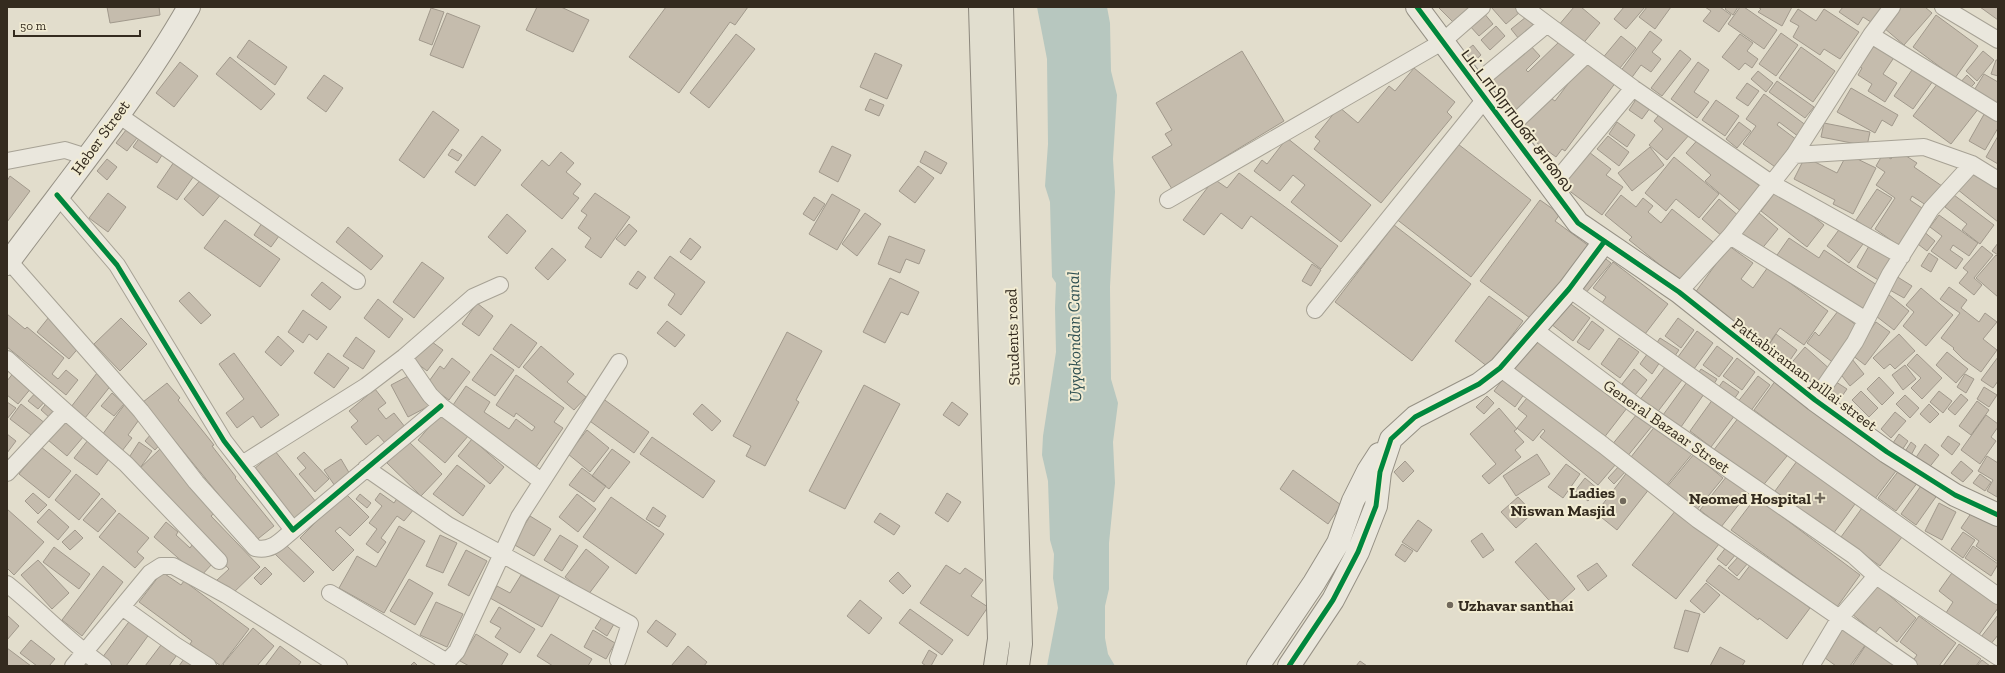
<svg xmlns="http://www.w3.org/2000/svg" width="2005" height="673" font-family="'Zilla Slab','Noto Sans Tamil',serif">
  <rect width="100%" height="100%" fill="#e2ddcc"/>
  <path fill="#b7c7bf" d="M1037,7H1107L1110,23L1111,71L1117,95L1113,159L1115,192L1110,287L1111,379L1118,403L1113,442L1115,483L1109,543V589L1105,606V638L1108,654L1115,666H1047L1058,608L1053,578L1054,554L1050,540L1048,481L1042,455L1043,436L1056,352L1055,308L1056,283L1052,277L1050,202L1045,186L1048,144L1047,59Z"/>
  <path fill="#c5bcad" stroke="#a1998c" d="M107,7H159L160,15L110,23Z
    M537,7H561L589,20L573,52L526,30Z
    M666,7H748L735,25L730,22L679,93L629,57Z
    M1438,7H1474L1456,25Z
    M1491,7H1516L1520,12L1506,24Z
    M1574,7H1581L1600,23L1581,46L1558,26Z
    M1624,7H1645L1626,29L1614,19Z
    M1647,7H1671L1655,29L1639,17Z
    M1705,7H1720L1731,15L1719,32L1703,21L1711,11Z
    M1727,7H1738L1733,15L1725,9Z
    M1740,7H1744L1777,30L1764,49L1728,24Z
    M1758,7H1792L1782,26L1758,12L1761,9Z
    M1843,7H1886L1874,24L1863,17L1858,25L1839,12Z
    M1901,7H1925L1932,13L1904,45L1884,28Z
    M1980,7H1998V20Z
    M431,8L444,12L432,45L419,40Z
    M1798,9L1816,21L1824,9L1859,32L1840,59L1824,49L1820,55L1793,37L1799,26L1790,21Z
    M1483,12L1493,24L1479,36L1469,25Z
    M447,13L480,26L463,68L430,55Z
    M1936,15L1978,46L1955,78L1913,47Z
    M1526,17L1534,26L1519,39L1511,29Z
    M1496,26L1505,36L1490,50L1481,40Z
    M1650,31L1662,40L1652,52L1661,59L1651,72L1641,65L1630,80L1620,72Z
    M1781,33L1798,45L1776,76L1759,64Z
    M736,34L755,49L709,108L690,93Z
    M1740,34L1753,43L1747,51L1758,59L1752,68L1745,63L1739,70L1722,57Z
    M1621,36L1636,48L1616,73L1601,60Z
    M249,40L287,67L275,85L237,57Z
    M1561,40L1578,58L1519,112L1489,81L1529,44L1540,56L1526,70L1528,72Z
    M1870,40L1895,56L1883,74L1897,83L1885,102L1868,91L1872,84L1858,75L1862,68L1855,63Z
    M1473,45L1481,55L1471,64L1462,54Z
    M1801,47L1835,71L1813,102L1779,78Z
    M1680,50L1691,59L1662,96L1651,88Z
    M1242,51L1284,121L1172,189L1152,157L1172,145L1165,134L1172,130L1156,103Z
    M1983,51L1994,60L1977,81L1966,71Z
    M875,53L902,65L887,99L860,87Z
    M230,57L275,94L261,110L216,74Z
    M1586,60L1616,82L1565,151L1562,149L1556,157L1529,137L1532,133L1519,124L1549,97L1555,101Z
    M1996,60H1998V76L1991,74Z
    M180,62L198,76L174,107L156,93Z
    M1698,62L1709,70L1694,92L1709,102L1697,118L1671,99Z
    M1914,67L1933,81L1913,109L1894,96Z
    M1414,68L1455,102L1447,112L1452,117L1381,203L1314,149L1320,141L1315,137L1339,107L1358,123L1389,86L1395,91Z
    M1758,71L1773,83L1766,92L1751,79Z
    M1984,74L1998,82V107L1973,92Z
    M324,75L343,88L326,112L307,98Z
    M1967,75L1975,83L1966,92L1959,84Z
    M1941,79L1979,108L1951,144L1913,116Z
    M1777,81L1814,107L1805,118L1769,92Z
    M1747,83L1759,91L1748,106L1736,98Z
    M1851,88L1898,115L1892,126L1882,120L1875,133L1837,112Z
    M1764,94L1807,126L1799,137L1779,122L1777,125L1797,140L1778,169L1743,144L1756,126L1746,119Z
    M1639,95L1653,104L1642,119L1629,110Z
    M870,99L884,105L879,116L865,110Z
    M1716,100L1739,116L1725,136L1702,120Z
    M1987,109L1998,115V128L1985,150L1969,141Z
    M433,111L459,130L424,178L399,160Z
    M1662,111L1690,134L1667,160L1649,145L1663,129L1654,121Z
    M1617,122L1635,135L1627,147L1609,134Z
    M1739,122L1751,131L1737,148L1726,139Z
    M1824,123L1870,132L1867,146L1821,137Z
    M126,130L137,138L127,151L116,143Z
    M482,136L501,150L475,186L455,172Z
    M1608,136L1629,152L1619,166L1597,149Z
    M1701,136L1764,190L1743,213L1705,181L1711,175L1686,153Z
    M1998,136V164L1986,157Z
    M140,137L164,152L157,163L133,147Z
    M1287,138L1371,205L1341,242L1291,202L1305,185L1293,175L1280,191L1254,171L1262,160L1267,164Z
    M1454,141L1531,200L1471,277L1395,218Z
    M832,146L851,155L838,182L819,172Z
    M1650,147L1664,165L1632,191L1618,173Z
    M452,149L462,155L458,161L448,155Z
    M1585,149L1611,169L1606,175L1623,187L1602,215L1560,184Z
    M1897,150L1917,163L1914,167L1942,186L1929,207L1912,196L1910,200L1925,210L1901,247L1875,229L1895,198L1876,185L1885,172L1876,166L1883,154L1891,159Z
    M925,151L947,163L941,174L920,162Z
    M561,152L574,163L566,172L581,184L573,194L579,198L562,219L521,185L542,160L549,166Z
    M1847,154L1876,168L1853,214L1833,204L1835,200L1794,179L1805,157L1837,173Z
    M1674,157L1719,194L1699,218L1676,199L1666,211L1645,193Z
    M107,159L117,167L107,180L97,171Z
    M176,159L196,173L177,200L157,187Z
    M918,166L934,178L915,203L899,191Z
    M1973,170L1998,190V222L1957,189Z
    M1239,173L1338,246L1321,269L1251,216L1242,229L1221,213L1204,235L1183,220L1214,179L1227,188Z
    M10,176L30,191L7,222V181Z
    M203,177L222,193L203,216L184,199Z
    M1778,188L1824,225L1807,247L1761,211Z
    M1877,189L1892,198L1870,230L1856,220Z
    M108,193L126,207L108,232L89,218Z
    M595,193L630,217L601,258L585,247L591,238L578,228L587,215L581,211Z
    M832,194L860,210L837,250L809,234Z
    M1621,195L1636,207L1643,198L1653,206L1648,212L1661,223L1672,209L1717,245L1685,285L1629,240L1632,237L1605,215Z
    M1954,195L1994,225L1980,244L1962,230L1967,224L1945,207Z
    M814,197L825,204L814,221L803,214Z
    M1719,199L1740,217L1723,237L1702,219Z
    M1540,200L1560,214L1555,221L1589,246L1534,321L1480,281Z
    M865,213L881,224L857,256L842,244Z
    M1759,213L1778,229L1760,251L1740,235Z
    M507,214L526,231L507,254L488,237Z
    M1939,215L1978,243L1969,256L1953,245L1950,250L1963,259L1956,269L1931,251L1942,236L1930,227Z
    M225,220L280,259L260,287L204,248Z
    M262,223L279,236L271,247L254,235Z
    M629,224L637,231L625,246L616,239Z
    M1394,225L1471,284L1412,361L1335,302Z
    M348,227L383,256L371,270L336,242Z
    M1841,227L1863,244L1849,263L1827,246Z
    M1922,230L1935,241L1927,251L1914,241Z
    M889,236L925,250L919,264L906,259L900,273L878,264Z
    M690,238L701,247L691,260L680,252Z
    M1789,238L1819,258L1824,250L1880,287L1862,315L1775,258Z
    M1998,243V255L1992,251Z
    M1729,246L1753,263L1741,279L1753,288L1768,267L1828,311L1804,345L1780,328L1765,349L1692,297Z
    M1869,246L1893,260L1880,281L1857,267Z
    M1982,246L1993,255L1974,278L1982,285L1974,295L1959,283L1968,272L1963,268Z
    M552,248L566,260L548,280L535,268Z
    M1929,253L1938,259L1931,272L1921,266Z
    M1996,255L1998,257V297L1976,278Z
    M670,256L705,282L681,315L668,305L675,294L654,278Z
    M1602,256L1611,263L1585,294L1576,287Z
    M422,262L444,278L414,318L393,302Z
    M1613,262L1668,304L1642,338L1600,306L1606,297L1593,288Z
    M1312,264L1321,270L1311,286L1302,281Z
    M638,271L646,277L637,289L629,284Z
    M1896,276L1912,286L1904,298L1888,289Z
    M890,278L919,292L908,315L901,312L885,343L863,332Z
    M322,282L341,297L330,310L311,295Z
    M1949,287L1967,300L1961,308L1979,322L1985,313L1997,322L1983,339L1997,350L1981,372L1963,359L1953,349L1954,348L1941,338L1960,313L1940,299Z
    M1921,288L1953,315L1926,346L1903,326L1914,312L1906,305Z
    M189,292L211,315L201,324L179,301Z
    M1888,294L1909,311L1894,330L1872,313Z
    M1489,296L1523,321L1488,367L1455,341Z
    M378,299L403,319L389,338L364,318Z
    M1568,302L1590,318L1573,341L1551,324Z
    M477,303L493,316L479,336L462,324Z
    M303,310L327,327L317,340L309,334L303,343L288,332Z
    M1838,311L1861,329L1835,364L1807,343L1815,332L1819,336Z
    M7,314L25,329L27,327L64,358L52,374L58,379L66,370L78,380L66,395L7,347Z
    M49,317L81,345L69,359L37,332Z
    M121,318L147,344L120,371L94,344Z
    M1678,318L1694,330L1681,348L1665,336Z
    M667,321L685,335L675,347L657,333Z
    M1592,321L1604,330L1589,350L1577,342Z
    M1876,322L1890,332L1865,365L1852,355Z
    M511,324L537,343L519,368L493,349Z
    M1697,331L1713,343L1691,373L1675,361Z
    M787,332L822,351L796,400L799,402L765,466L746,456L751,446L733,436Z
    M1776,334L1797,350L1786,366L1765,351Z
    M1899,334L1915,351L1895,369L1890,364L1884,369L1873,358Z
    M278,336L294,351L281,366L265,352Z
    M356,337L375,351L363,369L343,356Z
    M1619,338L1639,352L1620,378L1601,364Z
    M1660,338L1679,350L1672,360L1654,347Z
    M428,339L443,350L427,371L413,360Z
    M1534,339L1627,408L1603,439L1510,371Z
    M541,346L574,374L567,382L586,397L574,410L523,367Z
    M1717,346L1733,358L1719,377L1703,365Z
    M1805,347L1832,371L1815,391L1787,368Z
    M1947,352L1968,369L1956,383L1936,365Z
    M234,353L279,415L261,428L253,416L237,428L226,413L244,399L219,364Z
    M328,353L349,368L334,388L314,373Z
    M1648,353L1660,362L1652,374L1640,364Z
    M491,354L514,370L495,396L472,380Z
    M1917,354L1942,378L1922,399L1911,388L1921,378L1907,365Z
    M1998,357V381L1993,388L1981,380Z
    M452,358L470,372L449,400L427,384L440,366L444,369Z
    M1737,358L1755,372L1742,390L1723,376Z
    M1852,359L1864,374L1850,386L1838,371Z
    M1905,365L1916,379L1903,390L1892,375Z
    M1665,367L1682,380L1656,414L1639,401Z
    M1634,369L1647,380L1635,395L1622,384Z
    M1701,369L1717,379L1712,387L1696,377Z
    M14,372L32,387L18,404L7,395V381Z
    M97,373L112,384L85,418L71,407Z
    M412,374L429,406L408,417L391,385Z
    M1965,374L1974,379L1966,393L1957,387Z
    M516,375L564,408L554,422L563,428L536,467L451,408L466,386L490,402L484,412L509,429L516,419L532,431L535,427L516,413L514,417L496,405Z
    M1506,375L1527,390L1515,407L1494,391Z
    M1758,376L1770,385L1750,412L1737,403Z
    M1879,377L1894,393L1882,405L1867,389Z
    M1776,380L1896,471L1874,500L1754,410Z
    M1833,380L1847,389L1835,406L1822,397Z
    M1723,381L1739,392L1732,402L1716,391Z
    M1687,382L1704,394L1681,427L1663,415Z
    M167,383L180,398L178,400L214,445L212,446L236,477L235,478L274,526L254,542L217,497L219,495L143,402Z
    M864,385L900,404L845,509L809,491Z
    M1984,387L1997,395L1989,407L1977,399Z
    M375,389L386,403L378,409L386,419L394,413L405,427L385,443L378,435L366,445L351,427L358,421L349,411Z
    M38,390L48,398L38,409L28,401Z
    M1861,391L1878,408L1869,417L1852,400Z
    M1939,391L1952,401L1943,413L1930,402Z
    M112,393L124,404L114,416L101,406Z
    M1531,393L1616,464L1598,485L1540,437L1545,431L1543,429L1533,441L1517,428L1527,416L1518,409Z
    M1961,394L1968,400L1955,415L1948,409Z
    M1905,395L1919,408L1910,418L1896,404Z
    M1487,396L1494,403L1484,414L1476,407Z
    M602,398L649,432L634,453L587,419Z
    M1713,399L1735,415L1711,447L1690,431Z
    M48,401L58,409L50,418L41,410Z
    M1977,401L1989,410L1971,435L1959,426Z
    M7,402L16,408L7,419Z
    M952,402L968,414L959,426L943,415Z
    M21,404L46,424L35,438L10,419Z
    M125,404L141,417L128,435L132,438L122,451L102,435Z
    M702,404L721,421L712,431L693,414Z
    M1849,404L1860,412L1856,419L1844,411Z
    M1929,404L1939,414L1930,423L1920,414Z
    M1499,408L1517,429L1514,431L1524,442L1515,450L1521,457L1489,484L1482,476L1496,464L1470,434Z
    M442,412L469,435L445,463L418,440Z
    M1895,412L1906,421L1891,438L1881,429Z
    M1637,414L1652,426L1626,458L1611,446Z
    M1986,415L1998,424V427L1991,437L1996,441L1980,464L1961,450Z
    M1739,417L1787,456L1761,488L1713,451Z
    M1862,417L1876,426L1871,434L1858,425Z
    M65,420L84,436L67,456L48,440Z
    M1656,425L1692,454L1666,486L1631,457Z
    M587,430L609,448L590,472L568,454Z
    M152,433L162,442L155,450L145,441Z
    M7,434L16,441L7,453Z
    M1899,434L1908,441L1902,450L1893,443Z
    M1948,436L1960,444L1952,455L1941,446Z
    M652,437L715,481L703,498L640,454Z
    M472,439L504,467L490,484L458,456Z
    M88,440L111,456L97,475L74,458Z
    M408,441L442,474L421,496L387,463Z
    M139,442L152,451L140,468L128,459Z
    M1911,442L1916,446L1910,457L1904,453Z
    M1925,444L1939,455L1928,469L1915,459Z
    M41,447L71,471L49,498L19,474Z
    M160,449L218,510L211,516L260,567L231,595L217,580L229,569L137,471Z
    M612,449L630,462L609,489L592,476Z
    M275,451L316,502L295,519L254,469Z
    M304,452L329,479L315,492L299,474L306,468L297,458Z
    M1537,454L1550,474L1516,496L1503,476Z
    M1694,454L1723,478L1695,512L1666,488Z
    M1987,456L1998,463L1997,497L1987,491L1993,480L1978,471Z
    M341,459L351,476L335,486L324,470Z
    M1405,461L1414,471L1403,482L1394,472Z
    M1797,461L1855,504L1833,534L1775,491Z
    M1961,461L1973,471L1963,482L1951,473Z
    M1566,464L1580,474L1563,498L1548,487Z
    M457,465L485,486L463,516L433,494Z
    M1620,465L1626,471L1614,484L1608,478Z
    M582,468L606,486L594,502L569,485Z
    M1900,469L1918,482L1896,511L1878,498Z
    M1293,470L1341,505L1328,524L1280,489Z
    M1628,471L1650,488L1617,530L1596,513Z
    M76,474L100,494L79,520L55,500Z
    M1980,474L1991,482L1985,491L1973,483Z
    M1727,476L1748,493L1721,527L1700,510Z
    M1585,478L1598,489L1588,501L1575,491Z
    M1923,483L1938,494L1916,525L1901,514Z
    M33,493L47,505L38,514L25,501Z
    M345,493L369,517L350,536L340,527L335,531L354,550L333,571L300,538Z
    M380,493L394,503L398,497L414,509L404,521L397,516L381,538L386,542L378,553L366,544L377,529L369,523L382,506L375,500Z
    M947,493L961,502L948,522L935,513Z
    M360,494L371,503L367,508L356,499Z
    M577,494L596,509L578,532L559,517Z
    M611,497L664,534L636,574L583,537Z
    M1518,497L1533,513L1516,528L1501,512Z
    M1756,497L1860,575L1837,607L1731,530Z
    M102,498L116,511L98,532L83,520Z
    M1939,503L1956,512L1942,540L1925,531Z
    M653,507L666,516L659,527L646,519Z
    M1862,508L1902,537L1880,566L1841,537Z
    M7,509L44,542L14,575L7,568Z
    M49,509L69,527L58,540L37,522Z
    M1974,509L1998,526V562L1976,546L1979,541L1961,528Z
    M1676,510L1719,544L1676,599L1632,565Z
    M119,513L149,538L137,552L144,558L135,568L99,537Z
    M880,513L900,526L894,535L874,522Z
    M530,516L551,529L534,556L513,544Z
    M1418,520L1432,530L1417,552L1402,542Z
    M166,522L178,532L176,535L190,548L192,545L213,563L200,577L154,537Z
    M399,526L425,541L384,613L339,588L357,556L376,567Z
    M75,530L83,538L70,550L62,542Z
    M1963,532L1975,540L1963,558L1951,549Z
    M1482,533L1494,550L1483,558L1471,541Z
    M440,535L457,543L443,573L426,566Z
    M560,535L578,546L562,571L544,560Z
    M1536,543L1575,589L1555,607L1515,562Z
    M285,544L314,572L304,582L275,554Z
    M1402,544L1413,551L1405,562L1395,555Z
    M1727,546L1736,554L1726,566L1717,559Z
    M1973,546L1998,564L1991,576L1965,558Z
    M54,547L90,574L79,589L43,562Z
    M586,549L609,567L588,595L565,577Z
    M466,550L487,561L469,596L448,585Z
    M1739,556L1748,563L1737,576L1728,568Z
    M38,560L69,593L52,609L21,575Z
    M1597,563L1607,576L1588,591L1577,576Z
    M1751,564L1810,608L1787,639L1759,618L1758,620L1706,581L1719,565L1739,580Z
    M946,565L960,574L965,568L983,580L971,596L988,607L968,636L920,603Z
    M103,566L123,582L82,636L62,620Z
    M265,567L272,574L261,585L254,578Z
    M1954,570L1998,602V608L1976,639L1944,616L1953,602L1939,591Z
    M162,572L181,585L184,581L249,629L221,666L190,644L192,641L139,602Z
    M898,572L911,586L903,594L889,581Z
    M521,575L560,595L542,627L490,598L497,586L510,593Z
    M409,579L433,593L415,625L390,611Z
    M1706,583L1720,595L1704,613L1690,601Z
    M1877,585L1916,618L1897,642L1880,627L1875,633L1852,614Z
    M860,600L882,618L869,634L847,616Z
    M436,602L463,614L447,647L420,635Z
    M499,607L535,629L520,653L495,637L501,628L490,622Z
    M910,609L953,640L942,655L899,623Z
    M1685,610L1700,614L1688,652L1674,648Z
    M7,615L19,626L7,640Z
    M1998,615V635L1990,645L1981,637Z
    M1919,616L1956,643L1939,666H1918L1912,662L1917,655L1900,642Z
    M602,617L614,624L607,636L595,628Z
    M131,619L150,633L126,666H113L102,658Z
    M656,620L676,634L667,647L647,632Z
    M1841,627L1866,644L1850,666H1836L1821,655Z
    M253,628L274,646L257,666H225L223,664Z
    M593,630L615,643L606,659L584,647Z
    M476,634L508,654L501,666H469L460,661Z
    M551,634L592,659L588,666H553L537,656Z
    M31,640L55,659L49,666H37L20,653Z
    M164,641L179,652L169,666H145Z
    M1868,642L1902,666H1852Z
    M1959,644L1981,659L1976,666H1943Z
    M280,646L301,662L298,666H265Z
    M688,646L707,662L704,666H671Z
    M1720,647L1745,661L1742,666H1710Z
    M7,648L31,666H7Z
    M929,650L937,655L931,666H926L922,663Z
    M186,656L200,666H179Z
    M1982,660L1990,666H1977Z
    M1360,661L1367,666H1356Z
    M414,662L418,666H410Z"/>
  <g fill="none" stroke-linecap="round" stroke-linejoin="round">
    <defs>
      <path id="street" d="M1524,7L1633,88L1771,183L1902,256
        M1943,7L1998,40
        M1871,35L1892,7
        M1474,85L1546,25
        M117,114L357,281
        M1508,129L1587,54
        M1794,155L1924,147L1972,164L1998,180
        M7,161L65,150L87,157
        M1552,186L1633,88
        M57,195L117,265L224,441L293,530L441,406
        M1168,200L1442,42L1482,7
        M1730,236L1866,320
        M9,261L141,411L196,482L255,548C272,552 281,540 293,530
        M1569,289L1998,596
        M1679,292L1730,236L1794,155L1871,35L1998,113
        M1315,310L1485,99
        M1535,330L1635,405L1854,556L1876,576L1998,657
        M404,357L430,395L441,406L541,481
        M7,359L65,411L7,473
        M1500,368L1603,445L1698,520L1909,666
        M1815,400L1855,342L1890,274L1931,209L1972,164
        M65,411L126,464L219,561
        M242,464L366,386L404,357L473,297L500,285
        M366,468L448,525L630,624L618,660
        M7,584C40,610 69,642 103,666
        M330,593L447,662
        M122,607L175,645L208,666
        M73,666L150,573L161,566H173L226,595L339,666
        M443,666L457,651L519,517L619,362
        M1811,666L1839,619L1876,576"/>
      <path id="secondary" d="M1417,7L1578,223L1679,292L1815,400L1887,452L1955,495L1998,515
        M7,264C69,180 137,98 189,7
        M1258,666L1314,583L1338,543L1353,501L1368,471L1379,454
        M1289,666L1333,600L1358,552L1376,506L1380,472L1391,439L1415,417L1479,384L1500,368L1569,289L1604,242"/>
      <path id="primary" d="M980,7L999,639L995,666
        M1002,7L1021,644L1018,666"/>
    </defs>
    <use href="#street" stroke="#a7a295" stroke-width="18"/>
    <use href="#secondary" stroke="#969185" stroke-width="24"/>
    <use href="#primary" stroke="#8c877c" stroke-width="24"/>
    <use href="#street" stroke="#eae7dd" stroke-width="16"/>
    <use href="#secondary" stroke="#eae7dd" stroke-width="22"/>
    <use href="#primary" stroke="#e1decf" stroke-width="22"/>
    <defs>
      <path id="cycleway" d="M1417,7L1578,223L1679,292L1815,400L1887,452L1955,495L1998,515
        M57,195L117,265L224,441L293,530L441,406
        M1289,666L1333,600L1358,552L1376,506L1380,472L1391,439L1415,417L1479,384L1500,368L1569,289L1604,242"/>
    </defs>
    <use href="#cycleway" stroke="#f2ecd3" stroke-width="8"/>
    <use href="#cycleway" stroke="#00873e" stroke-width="5"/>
  </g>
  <g fill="#71695c" stroke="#f2ecd3" stroke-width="1.5">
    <path d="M1818 492h4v4h4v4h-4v4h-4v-4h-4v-4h4z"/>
    <circle cx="1623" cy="501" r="4"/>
    <circle cx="1450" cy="605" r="4"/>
  </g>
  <g text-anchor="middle" stroke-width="4" stroke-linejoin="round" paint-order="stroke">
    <g font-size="16" fill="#342b1f" stroke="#f2ecd3">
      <text transform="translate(1518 120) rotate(53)" y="6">பட்டாபிராமன் சாலை</text>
      <text transform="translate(100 137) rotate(-54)" y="6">Heber Street</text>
      <text transform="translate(1012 337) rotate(-92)" y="6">Students road</text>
      <text transform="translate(1805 374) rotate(37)" y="6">Pattabiraman pillai street</text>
      <text transform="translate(1667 426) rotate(35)" y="6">General Bazaar Street</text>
    </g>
    <g font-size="16" font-weight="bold" fill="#342b1f" stroke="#f2ecd3" text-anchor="end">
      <text x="1615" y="498">Ladies<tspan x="1615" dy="18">Niswan Masjid</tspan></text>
      <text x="1811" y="504">Neomed Hospital</text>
      <text x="1458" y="611" text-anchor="start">Uzhavar santhai</text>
    </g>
    <g font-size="17" font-style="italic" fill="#2f5052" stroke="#f2ecd3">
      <text transform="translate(1074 337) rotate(-91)" y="6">Uyyakondan Canal</text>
    </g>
  </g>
  <rect width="2005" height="673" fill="none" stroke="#342b1f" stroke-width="16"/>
  <path d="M14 30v6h126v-6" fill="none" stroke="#342b1f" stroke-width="2"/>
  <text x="20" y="30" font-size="12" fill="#342b1f" stroke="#f2ecd3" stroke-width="3" paint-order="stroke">50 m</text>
</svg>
